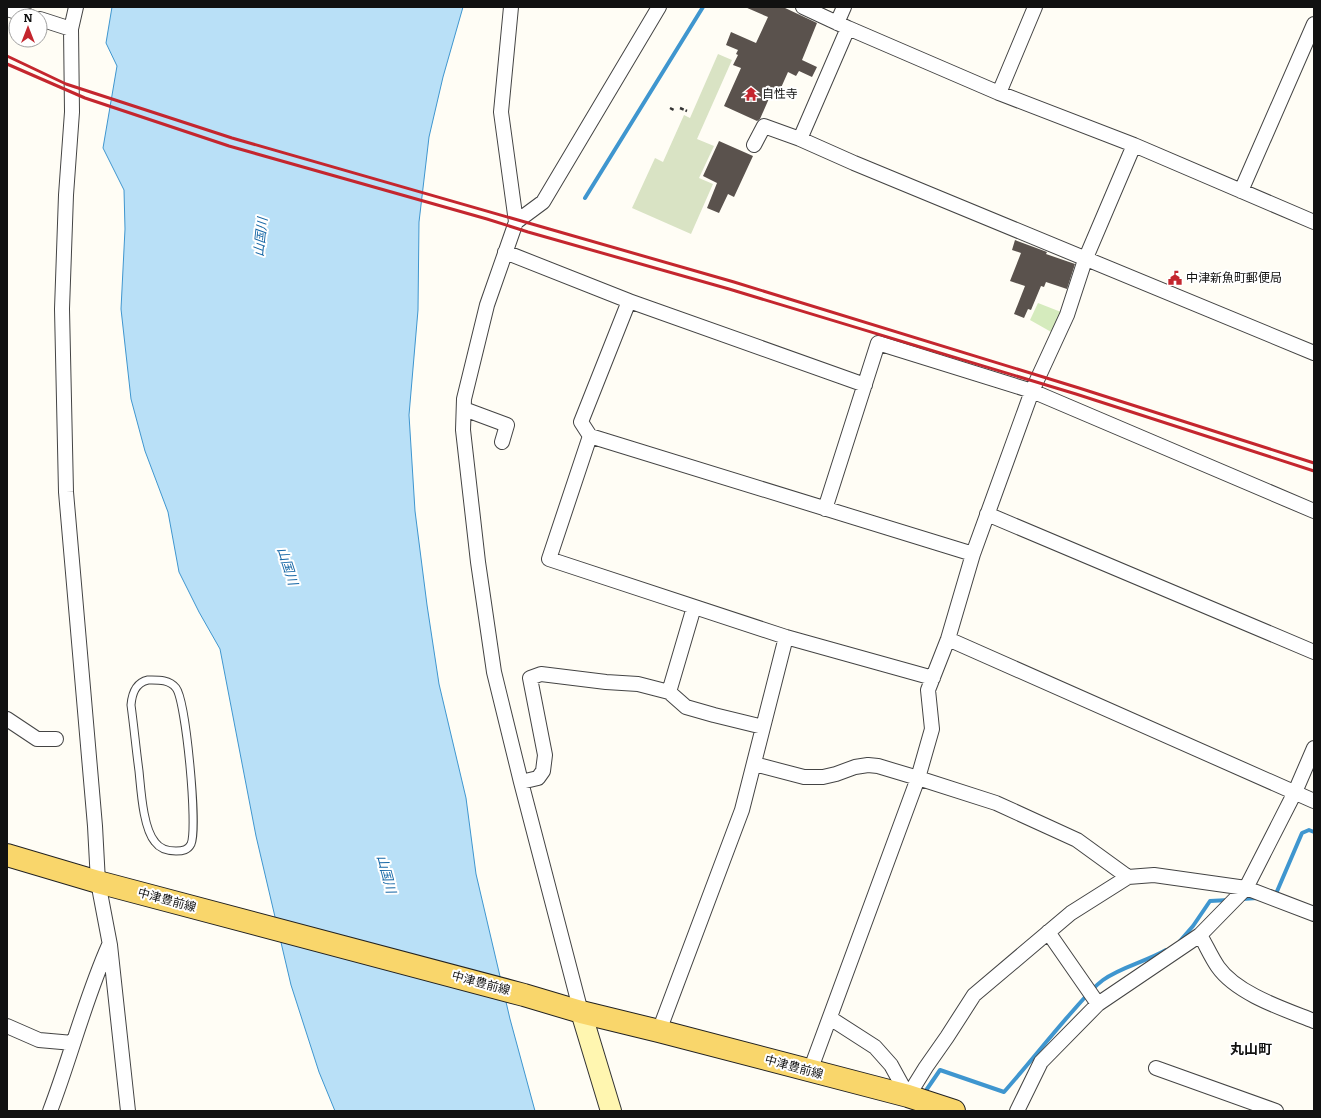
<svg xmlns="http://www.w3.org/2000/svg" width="1321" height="1118" font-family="Literata,'Noto Sans JP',serif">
  <rect width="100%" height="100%" fill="#fffdf5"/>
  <path fill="#d5ebbd" d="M1038,303L1061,312L1053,333L1030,320Z"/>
  <path fill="#d9e3c4" d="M718,54L732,60L697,139L714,146L699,178L713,184L691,234L632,208L655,158L663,162L684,115L690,118Z"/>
  <path fill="#b9e0f7" stroke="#3f96cf" d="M112,7H463L443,77L429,137L419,222L418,310L409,415L415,511L427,605L439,684L466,798L476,874L510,1019L535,1111H335L319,1072L291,985L256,836L220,649L199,612L179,572L168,512L145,451L131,399L121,309L125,229L124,190L103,148L117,66L106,43Z"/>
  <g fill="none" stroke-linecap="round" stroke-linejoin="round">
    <path stroke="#3f96cf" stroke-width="4" d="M585,198L703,7
      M1275,896L1302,833L1309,830L1314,832
      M1242,899L1257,898
      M1180,941L1193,926L1210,901L1229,900
      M927,1089L940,1070L1004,1092C1027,1066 1048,1039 1071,1013C1081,1002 1091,989 1103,980C1121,967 1145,962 1166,950"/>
  </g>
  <path fill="#5a524d" d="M745,7H783L817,23L802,60L817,67L812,77L799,71L796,76L788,72L780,90L774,87L760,119L757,121L724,106L741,68L733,65L738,55L736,54L738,50L726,45L731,32L756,43L768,17Z
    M719,141L753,156L734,197L728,194L719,213L707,208L717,183L703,176Z
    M1015,240L1047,252L1046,254L1075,264L1067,289L1046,282L1044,287L1041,286L1031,310L1028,309L1024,318L1014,314L1025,286L1010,281L1021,253L1012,250Z"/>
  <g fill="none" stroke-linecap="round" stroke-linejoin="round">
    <defs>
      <path id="lane" d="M148,680C157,680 169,679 176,688C186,701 198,828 191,844C188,850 183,851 176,851C168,851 160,849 155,842C143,828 141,790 139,771C136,749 134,727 131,705C132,694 135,683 148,680Z"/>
      <path id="street" d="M76,7L71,29L72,112L66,195L62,309L66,492L95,826L98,882L110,945L128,1111
        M511,7L501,112L516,222L487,305L464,399L463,430L478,562L494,672L521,782L581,1012
        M803,7L848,28L999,93L1134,145L1314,222
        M7,9L29,16
        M40,19L71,29
        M837,23L844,7
        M848,28L800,139L854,163L1314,353
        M999,93L1035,7
        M754,145L764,126L800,139
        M1241,191L1314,24
        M516,222L543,202L659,7
        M505,252L629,301L865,385
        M629,301L581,422L590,436L973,554
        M464,409L507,425L502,442
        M590,436L549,559L786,637L933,678
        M825,509L878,343L1032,391L1314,511
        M987,514L1314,652
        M948,639L1314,801
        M669,692L694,607
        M7,719L37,739H56
        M754,764L804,777H823L836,774L855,767L868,765L878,766L918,778L996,803L1077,840L1128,877
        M521,782L538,778L543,771L545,755L530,678L541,674L606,682L638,684L669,692L686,707L714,715L763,727
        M1048,932L1098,1004
        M1200,935C1206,945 1211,957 1218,967C1237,994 1284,1009 1314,1021
        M830,1018L875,1047L891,1065L908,1096L926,1067L947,1037L974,995L1071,913L1128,877L1154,875L1246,888L1314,914
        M7,1026L39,1040L73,1043
        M659,1031L742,810L786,637
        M1156,1068L1276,1111
        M810,1071L918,778L932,729L928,690L948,639L973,554L1032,391L1067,315L1085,260L1134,145
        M50,1111C71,1056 85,999 109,945
        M1017,1111L1041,1062L1098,1004L1200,935L1246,888L1295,792L1314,748"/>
      <path id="secondary" d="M581,1012L611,1111"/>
      <path id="primary" d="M7,855L98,882L524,995L581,1012L659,1031L908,1096L954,1111"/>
    </defs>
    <use href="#lane" stroke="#444" stroke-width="9"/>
    <use href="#street" stroke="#444" stroke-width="16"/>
    <use href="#secondary" stroke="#333" stroke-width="22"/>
    <use href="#primary" stroke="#222" stroke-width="24"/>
    <path stroke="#333" stroke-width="2.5" stroke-dasharray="4 2" stroke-linecap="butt" d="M670,108L674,110
      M680,108L687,111"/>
    <use href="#lane" stroke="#fff" stroke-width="7"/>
    <use href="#street" stroke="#fff" stroke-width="14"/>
    <use href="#secondary" stroke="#fff6b0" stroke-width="20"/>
    <use href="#primary" stroke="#f9d66b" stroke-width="22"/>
    <path stroke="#c4262e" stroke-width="3" d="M7,56L66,84L232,138L734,282L1079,388L1314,463
      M7,64L85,98L229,146L487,219L528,232L729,289L1076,394L1314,471"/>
  </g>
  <defs>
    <symbol id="temple-bare" viewBox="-9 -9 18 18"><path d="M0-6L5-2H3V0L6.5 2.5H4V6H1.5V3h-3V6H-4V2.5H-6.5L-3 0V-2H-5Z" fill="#c4262e" stroke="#fff" stroke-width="2.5" paint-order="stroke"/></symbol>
    <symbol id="civic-bare" viewBox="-9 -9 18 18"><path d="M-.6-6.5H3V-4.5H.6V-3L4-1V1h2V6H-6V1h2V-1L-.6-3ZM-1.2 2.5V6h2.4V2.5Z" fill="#c4262e" stroke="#fff" stroke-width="2.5" paint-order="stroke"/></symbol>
  </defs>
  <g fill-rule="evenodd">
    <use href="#temple-bare" x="741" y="84" width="20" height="20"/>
    <use href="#civic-bare" x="1165" y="268" width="20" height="20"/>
  </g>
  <g text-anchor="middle" stroke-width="4" stroke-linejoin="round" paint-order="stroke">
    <g font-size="12" fill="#111" stroke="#fff" text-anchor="start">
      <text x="762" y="98">自性寺</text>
      <text x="1186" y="282">中津新魚町郵便局</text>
    </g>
    <g font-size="12" fill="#111" stroke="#fff">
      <text transform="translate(167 900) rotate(15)" y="4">中津豊前線</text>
      <text transform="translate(481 983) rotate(15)" y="4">中津豊前線</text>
      <text transform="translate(794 1067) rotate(15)" y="4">中津豊前線</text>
    </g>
    <g font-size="13" font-style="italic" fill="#1768a6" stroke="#fff">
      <text transform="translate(260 237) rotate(-84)" y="5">山国川</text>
      <text transform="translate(288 566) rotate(72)" y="5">山国川</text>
      <text transform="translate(387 874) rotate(75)" y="5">山国川</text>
    </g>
    <g font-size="14" font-weight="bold" fill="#111" stroke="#fff">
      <text x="1251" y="1054">丸山町</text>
    </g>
  </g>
  <rect width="1321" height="1118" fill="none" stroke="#111111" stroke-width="16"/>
  <g transform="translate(28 28)"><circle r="19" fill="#ffffff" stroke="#a0a0a0"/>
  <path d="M0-3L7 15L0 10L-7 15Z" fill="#c4262e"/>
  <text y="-6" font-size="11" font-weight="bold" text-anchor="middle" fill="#111111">N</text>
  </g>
</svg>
